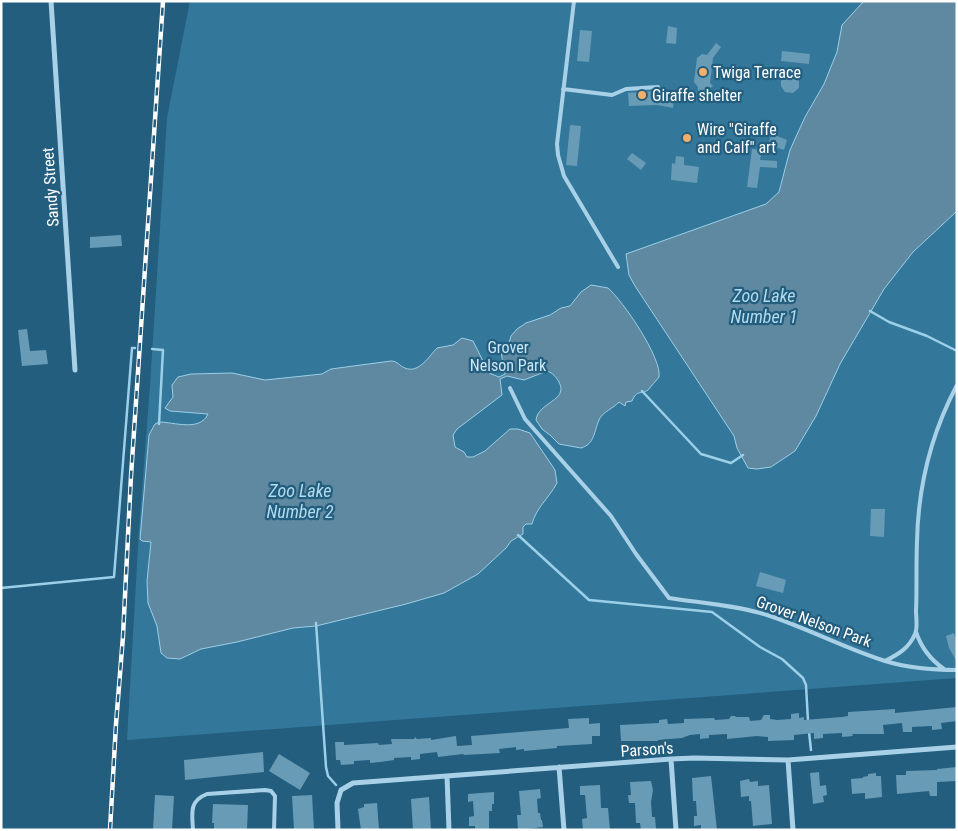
<svg xmlns="http://www.w3.org/2000/svg" width="958" height="831" font-family="'Roboto Condensed',sans-serif">
  <rect width="100%" height="100%" fill="#235e7f"/>
  <path fill="#33789b" d="M190,1H957V678L127,740L139,530L150,386L167,118Z"/>
  <path fill="#5f89a0" stroke="#9ccfe8" d="M864,1H957V211L913,252L884,289L840,364L816,416L795,451L771,467L757,469L748,468L737,448L734,436L635,286L629,275L626,254L766,204L779,192L790,150L805,117L824,84L837,52L842,25Z
    M591,285L608,288C623,301 662,358 659,377C655,381 652,386 648,390C641,395 637,389 632,401L626,402L625,406L619,402C614,408 602,412 599,420C594,431 595,444 581,448L559,444L550,435L542,429L536,420C538,402 569,401 559,382C556,377 553,373 547,371L524,380L507,376L500,379L502,395L457,429L453,435L455,447L464,452L467,457H473L485,451L510,429H518L530,433L555,470L557,483C549,498 536,508 532,524H526L523,527V534L511,541L506,548L478,574L444,593L406,604L316,626L293,628L237,642L201,649L180,659L167,658L161,653L157,626L148,603L147,581L151,542L142,541L140,539L149,435L155,424L159,422C174,422 200,432 208,414L170,411L165,408L173,397L172,385L178,377L191,374L232,373L265,380L322,374L331,369L391,361C398,361 399,366 405,368C419,374 429,356 437,348L453,345L462,338L473,341L489,373L499,377L505,374L501,352L509,343L511,336L517,329L526,323L550,315L561,308L570,306L581,292Z"/>
  <g fill="none" stroke-linecap="round" stroke-linejoin="round">
    <path stroke="#9ccfe8" stroke-width="2.5" d="M870,311L889,322L927,336L957,351
      M152,349L163,350L159,424
      M642,391L701,454L731,463L743,455
      M518,535L589,600L712,612L760,647L782,659L803,678L806,685L808,721
      M1,588L114,577L132,348H135
      M316,623L326,767L328,776L336,785
      M809,732L811,750"/>
  </g>
  <path fill="#689bb6" d="M668,26L677,28L676,44L666,43Z
    M580,30L592,31L589,62L577,61Z
    M716,43L721,47L713,58L710,83L713,86L705,92L698,91V87L694,82L697,58L702,54L707,55Z
    M782,51L810,54L809,64L781,61Z
    M792,71L799,81V88L793,93L785,92L781,86V78Z
    M655,91V94L674,96L673,108L657,105L629,106L628,93Z
    M570,125L581,126L577,166L566,165Z
    M772,134L787,140L784,150L768,144Z
    M752,149L762,150L760,160L777,161V168L760,167L757,188L747,187Z
    M632,153L646,163L641,170L627,159Z
    M676,156L684,157V165L699,167L697,183L671,180L672,163L675,164Z
    M121,235L122,246L90,248V237Z
    M27,329L30,351L46,350L48,364L22,366L18,330Z
    M871,509H885L884,537L870,536Z
    M760,572L786,580L783,593L756,586Z
    M954,633L957,643V662L949,648L946,636Z
    M957,707V721L941,723L942,729L932,730V726L912,727V732H903L902,723L883,725L884,734H852L853,736L842,737V733L823,734V738L814,739V733L794,735V740L768,741V737L757,736L727,739V734L709,735V738L700,739V734L690,735L682,738L658,740V741H621L620,725L659,723V720L667,719L668,724L684,723V719L714,718L715,720L729,719L731,716H735L736,717H749L750,721L761,720L764,715H770V719L777,720L791,719V714L799,713V718L804,717V720L842,717L848,716V712L895,709V713Z
    M589,718V724L600,723V736H592V744L557,746V748L524,751V749L516,750V747L499,749L500,753L464,755L463,754L438,757L437,752L420,754V759L411,760V757L394,758V760L380,762L370,763V760L354,761V764L341,765L340,760H336L335,742H344V745L378,743L379,745L392,744L391,739H414L415,737L417,739L431,738V740L456,736L457,746L472,745L471,736L569,728L568,719Z
    M263,752L264,772L185,780L184,760Z
    M279,754L310,773L300,790L269,771Z
    M957,767V781L937,782V796H930L929,791L897,794L896,775H906V771L937,770V769Z
    M819,772L820,786L826,785L827,795L823,796L824,802L813,804L810,773Z
    M876,773V776H881L882,797L865,799V793L852,794L851,779L863,778V777L868,776V774Z
    M711,776L717,830H701V825L694,826V816H697L696,801H693L692,778Z
    M749,779L750,782L758,781V786L769,785L772,824L753,826L751,801H749V796L741,797L740,781Z
    M651,781L653,790L651,802L652,817H655L656,829L641,830L640,823H636L635,803H629L628,795H631L630,782Z
    M600,785L601,808H608L610,830H583L582,819L587,818L585,795H580V786Z
    M540,789L541,798L537,799L538,813H540L541,820H542L543,827L518,830L517,815H521L519,791Z
    M494,792V804H492V811H489V830H475V826H469V817L474,816L473,801L468,802V794Z
    M155,795L174,796L172,830H153Z
    M312,795L314,830H294L292,796Z
    M429,797L431,830H413L411,799Z
    M377,803L379,830H361L358,809L364,807V804Z
    M213,804L248,805L247,830H214V823H212Z"/>
  <g fill="none" stroke-linecap="round" stroke-linejoin="round">
    <path stroke="#a8d1e7" stroke-width="4" d="M574,1L557,144L558,155L564,176L618,267
      M563,89L612,95L626,89L658,87
      M510,388L525,419L611,516L636,554L669,598C701,603 735,605 767,615C807,628 844,648 885,661C908,668 932,670 957,670
      M916,632C921,647 931,660 944,669
      M885,661C899,654 909,648 915,634C918,627 916,618 916,611C917,588 916,565 917,542C918,487 931,434 957,385
      M193,830C192,813 189,801 207,794L265,790L271,791L275,796L274,830"/>
    <path stroke="#a8d1e7" stroke-width="5" d="M51,1L75,370
      M671,759L676,830
      M788,760L793,830
      M559,767L564,830
      M447,776L449,830
      M338,830L337,803L341,790L353,783L671,759L694,758L788,760L957,747"/>
    <defs>
      <path id="rail" d="M110,830L116,724L123,636L131,476L163,1"/>
    </defs>
    <use href="#rail" stroke="#fff" stroke-width="4.5"/>
    <use href="#rail" stroke="#235e7f" stroke-width="2.5" stroke-dasharray="8" stroke-linecap="butt"/>
  </g>
  <g fill="#f2ae6b" stroke="#235e7f" stroke-width="2">
    <circle cx="703" cy="72" r="5"/>
    <circle cx="642" cy="95" r="5"/>
    <circle cx="687" cy="138" r="5"/>
  </g>
  <g text-anchor="middle" stroke-width="4.5" stroke-linejoin="round" paint-order="stroke">
    <g font-size="16" fill="#fff" stroke="#235e7f" text-anchor="start">
      <text x="713" y="78">Twiga Terrace</text>
      <text x="652" y="101">Giraffe shelter</text>
      <text x="697" y="135">Wire "Giraffe<tspan x="697" dy="18">and Calf" art</tspan></text>
    </g>
    <g font-size="16" fill="#fff" stroke="#235e7f">
      <text transform="translate(50 187) rotate(-94)" y="6">Sandy Street</text>
      <text transform="translate(814 621) rotate(20)" y="6">Grover Nelson Park</text>
      <text transform="translate(647 749) rotate(-4)" y="6">Parson's</text>
    </g>
    <g font-size="16" fill="#cbe7f5" stroke="#235e7f">
      <text x="508" y="353">Grover<tspan x="508" dy="18">Nelson Park</tspan></text>
    </g>
    <g font-size="18" font-style="italic" fill="#b3dbee" stroke="#235e7f">
      <text x="764" y="302">Zoo Lake<tspan x="764" dy="21">Number 1</tspan></text>
      <text x="300" y="497">Zoo Lake<tspan x="300" dy="21">Number 2</tspan></text>
    </g>
  </g>
  <rect width="958" height="831" fill="none" stroke="#ffffff" stroke-width="5"/>
</svg>
